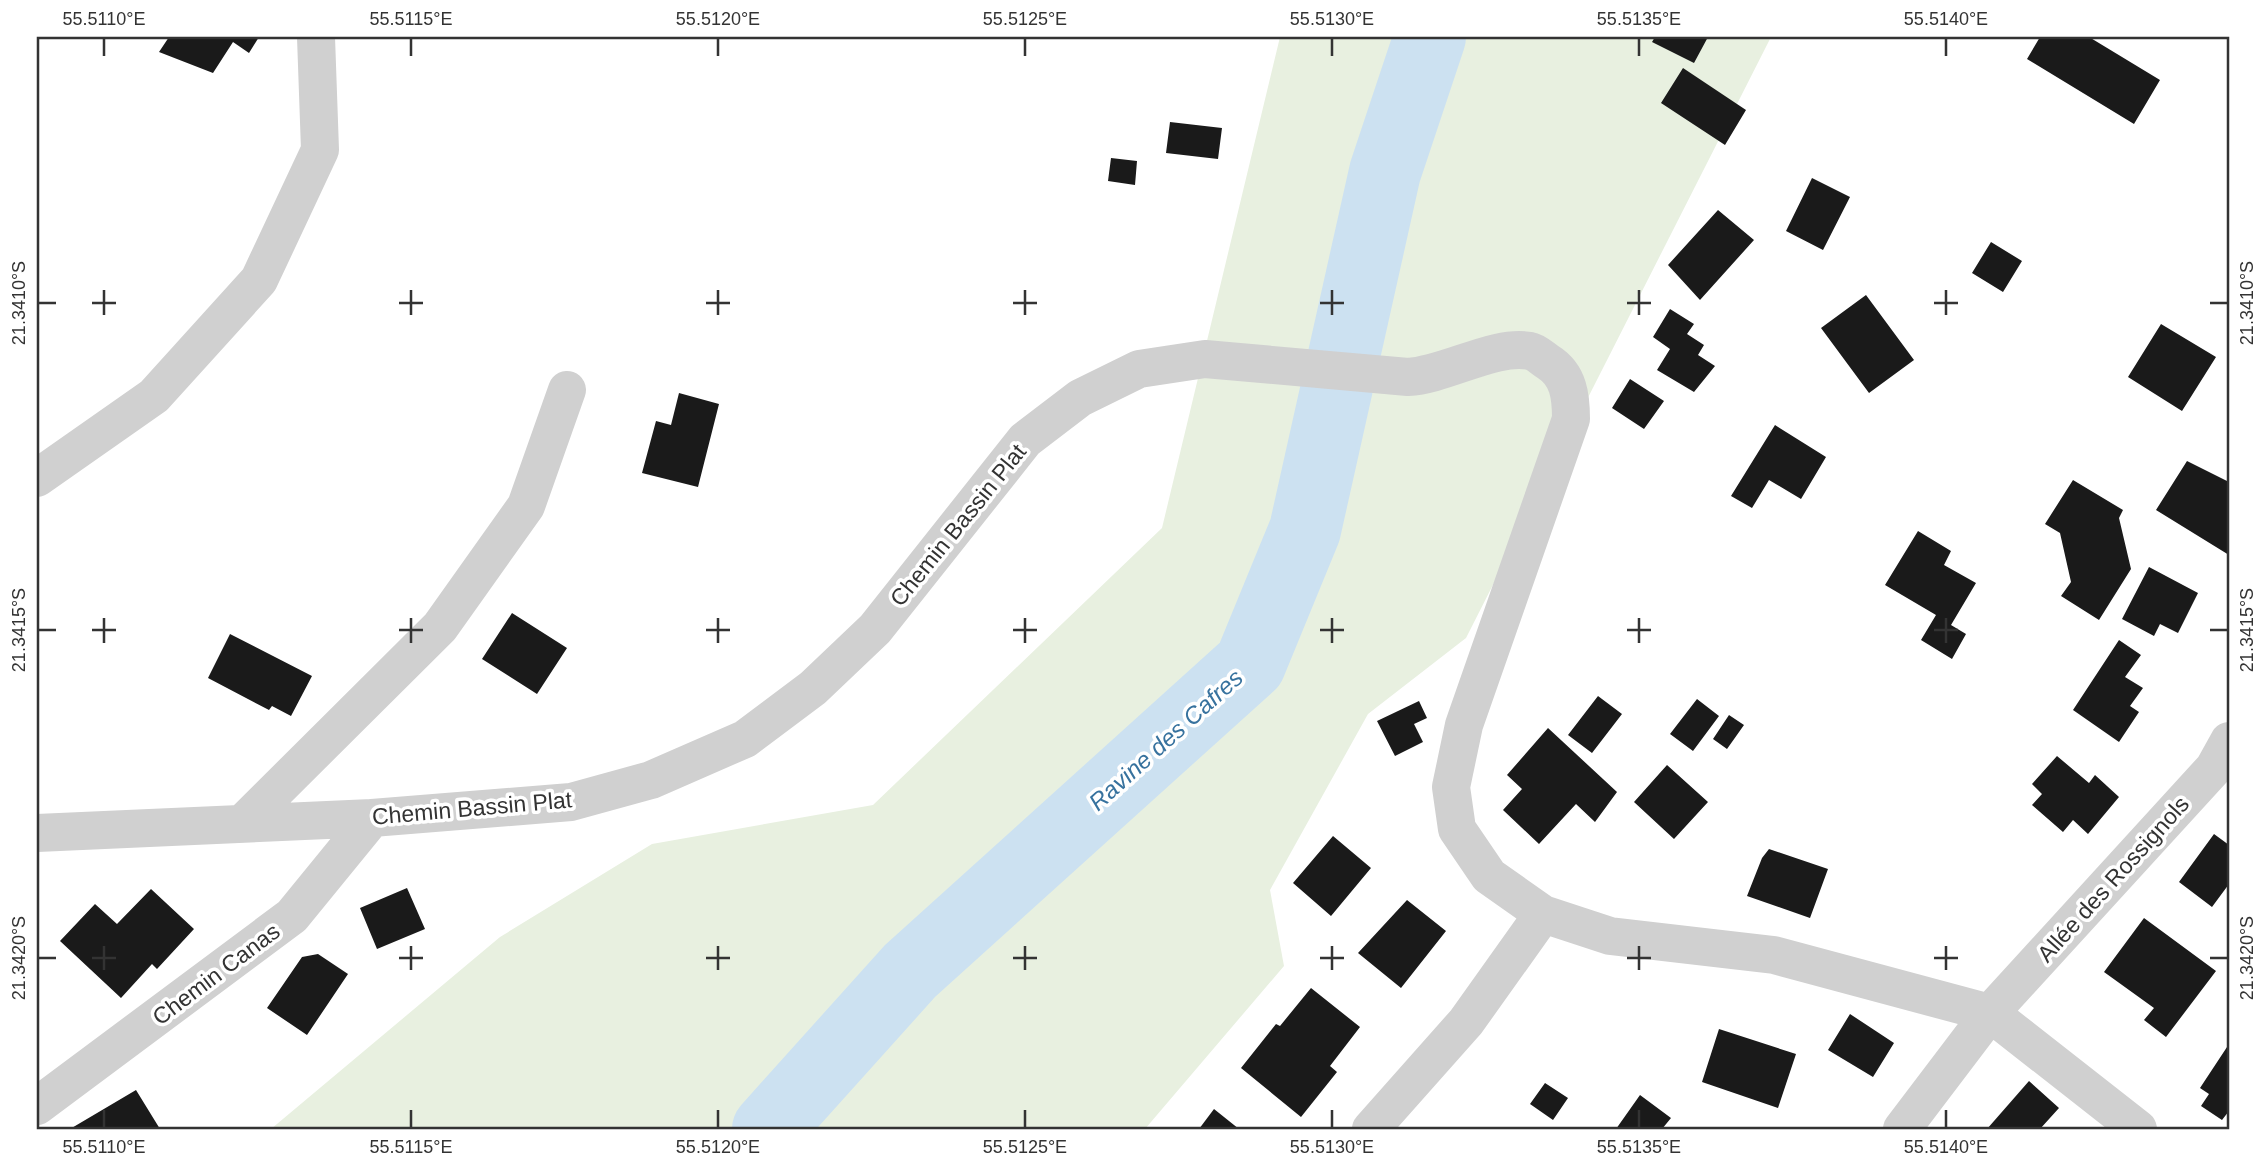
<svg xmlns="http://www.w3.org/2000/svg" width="2266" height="1166" font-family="Arial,sans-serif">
  <rect width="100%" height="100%" fill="#fff"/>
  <path fill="#e8f0e0" d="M1280,37H1771L1466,638L1368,714L1270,890L1284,966L1145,1129H271L500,937L652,844L873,805L1162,528Z"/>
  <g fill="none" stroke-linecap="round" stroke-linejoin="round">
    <path stroke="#cce1f1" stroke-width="72" d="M768,1129L910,971L1250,664L1305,530L1385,172L1430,37"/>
  </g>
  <path fill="#1a1a1a" d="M169,37H259L249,53L233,42L213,73L159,52Z
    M1655,37H1708L1694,63L1652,42Z
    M2040,37H2089L2160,80L2134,124L2027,59Z
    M1683,68L1746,110L1725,145L1661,103Z
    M1170,122L1222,128L1218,159L1166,153Z
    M1111,158L1137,161L1135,185L1108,181Z
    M1812,178L1850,197L1823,250L1786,231Z
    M1718,210L1754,240L1700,300L1668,265Z
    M1991,242L2022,261L2003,292L1972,273Z
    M1866,295L1914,360L1869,393L1821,328Z
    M1670,309L1694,324L1687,334L1704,345L1698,355L1715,366L1694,392L1657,370L1670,349L1653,337Z
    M2161,324L2216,357L2182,411L2128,377Z
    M1630,379L1664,401L1644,429L1612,408Z
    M679,393L719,404L698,487L642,473L656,421L671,425Z
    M1775,425L1826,457L1801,499L1769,480L1752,508L1731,496Z
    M2187,461L2227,481L2229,478V555L2156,510Z
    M2073,480L2123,510L2119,518L2131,569L2099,620L2061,596L2071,582L2060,533L2045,524Z
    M1918,531L1951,551L1944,565L1976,583L1951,625L1966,634L1952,659L1921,640L1936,615L1885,585Z
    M2149,567L2198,593L2178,633L2160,624L2154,636L2122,619Z
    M512,613L567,648L537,694L482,659Z
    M230,634L312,676L291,716L272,706L269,710L208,678Z
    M2119,640L2141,655L2125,677L2143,688L2130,706L2139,712L2119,742L2073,710Z
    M1598,696L1622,714L1592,753L1568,735Z
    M1697,699L1719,716L1693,751L1670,734Z
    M1419,701L1427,718L1414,724L1423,742L1395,756L1377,721Z
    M1729,715L1744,725L1727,749L1713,739Z
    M1548,728L1617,792L1595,822L1576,804L1539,844L1503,810L1522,789L1507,775Z
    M2057,756L2089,783L2095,775L2119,797L2088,834L2073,820L2063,832L2032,805L2042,794L2032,784Z
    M1667,765L1708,802L1674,839L1634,802Z
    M2214,834L2229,845V884L2212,907L2179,882Z
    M1333,836L1371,868L1331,916L1293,883Z
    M1769,849L1828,869L1810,918L1747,896L1762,858Z
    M407,888L425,929L377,949L360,908Z
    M151,889L194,929L157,969L152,964L121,998L60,941L95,904L117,924Z
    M1407,900L1446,931L1401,988L1358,953Z
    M2144,918L2216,971L2166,1037L2144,1020L2154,1008L2104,972Z
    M318,954L348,974L307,1035L267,1008L302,957Z
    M1311,988L1360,1027L1330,1066L1337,1072L1301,1117L1241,1068L1276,1024L1280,1026Z
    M1850,1014L1894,1043L1873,1077L1828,1050Z
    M1719,1029L1796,1054L1778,1108L1702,1082Z
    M2229,1044V1111L2222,1120L2201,1106L2209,1094L2200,1088Z
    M2029,1081L2059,1108L2040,1129H1987Z
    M1545,1083L1568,1098L1553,1120L1530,1104Z
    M136,1090L160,1129H70Z
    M1640,1095L1671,1118L1662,1129H1616Z
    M1214,1109L1239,1129H1199Z"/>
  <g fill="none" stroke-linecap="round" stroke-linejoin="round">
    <path stroke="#d0d0d0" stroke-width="38" d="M37,478L154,396L259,280L320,150L316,37
      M243,823L440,627L526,506L567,390
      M37,833L372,818L571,802L651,780L745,739L813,688L875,629L1025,440L1080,398L1139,369L1205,359L1408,377C1446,375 1495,344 1530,351C1536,352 1543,359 1548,362C1569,375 1571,397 1571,419L1464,725L1451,787L1457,829L1489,876L1543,914L1610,936L1774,955L1990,1013L2138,1129
      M37,1106L292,916L372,818
      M1371,1129L1466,1022L1543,914
      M1902,1129L1990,1013L2214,768L2229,741"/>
  </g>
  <path fill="none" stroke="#333" stroke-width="2.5" d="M104,38V56M411,38V56M718,38V56M1025,38V56M1332,38V56M1639,38V56M1946,38V56M104,290V315M411,290V315M718,290V315M1025,290V315M1332,290V315M1639,290V315M1946,290V315M38,303H56M92,303H116M399,303H423M706,303H730M1013,303H1037M1320,303H1344M1627,303H1651M1934,303H1958M2210,303H2228M104,618V643M411,618V643M718,618V643M1025,618V643M1332,618V643M1639,618V643M1946,618V643M38,630H56M92,630H116M399,630H423M706,630H730M1013,630H1037M1320,630H1344M1627,630H1651M1934,630H1958M2210,630H2228M104,946V970M411,946V970M718,946V970M1025,946V970M1332,946V970M1639,946V970M1946,946V970M38,958H56M92,958H116M399,958H423M706,958H730M1013,958H1037M1320,958H1344M1627,958H1651M1934,958H1958M2210,958H2228M104,1110V1128M411,1110V1128M718,1110V1128M1025,1110V1128M1332,1110V1128M1639,1110V1128M1946,1110V1128"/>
  <g text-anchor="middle" stroke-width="7" stroke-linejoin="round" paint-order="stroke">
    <g font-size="23" fill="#333" stroke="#fff">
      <text transform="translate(958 525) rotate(-51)" y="8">Chemin Bassin Plat</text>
      <text transform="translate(472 808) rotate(-5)" y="8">Chemin Bassin Plat</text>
      <text transform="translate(2113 879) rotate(-48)" y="8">Allée des Rossignols</text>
      <text transform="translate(216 974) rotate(-37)" y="8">Chemin Canas</text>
    </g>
    <g font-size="24" font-style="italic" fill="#37729e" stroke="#fff">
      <text transform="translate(1166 740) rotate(-42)" y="8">Ravine des Cafres</text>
    </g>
  </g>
  <rect width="2266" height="1166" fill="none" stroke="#ffffff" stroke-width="77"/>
  <rect x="38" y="38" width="2190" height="1090" fill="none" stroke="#333" stroke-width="2.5"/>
  <g font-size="18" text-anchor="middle" fill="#333">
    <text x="104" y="25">55.5110°E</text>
    <text x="411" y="25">55.5115°E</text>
    <text x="718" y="25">55.5120°E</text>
    <text x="1025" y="25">55.5125°E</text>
    <text x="1332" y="25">55.5130°E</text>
    <text x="1639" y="25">55.5135°E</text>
    <text x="1946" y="25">55.5140°E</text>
    <text transform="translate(19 303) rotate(-90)" y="6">21.3410°S</text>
    <text transform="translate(2247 303) rotate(-90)" y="6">21.3410°S</text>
    <text transform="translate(19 630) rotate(-90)" y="6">21.3415°S</text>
    <text transform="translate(2247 630) rotate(-90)" y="6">21.3415°S</text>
    <text transform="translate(19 958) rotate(-90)" y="6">21.3420°S</text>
    <text transform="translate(2247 958) rotate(-90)" y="6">21.3420°S</text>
    <text x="104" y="1153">55.5110°E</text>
    <text x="411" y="1153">55.5115°E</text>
    <text x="718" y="1153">55.5120°E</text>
    <text x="1025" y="1153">55.5125°E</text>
    <text x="1332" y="1153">55.5130°E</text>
    <text x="1639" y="1153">55.5135°E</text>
    <text x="1946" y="1153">55.5140°E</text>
  </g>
</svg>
